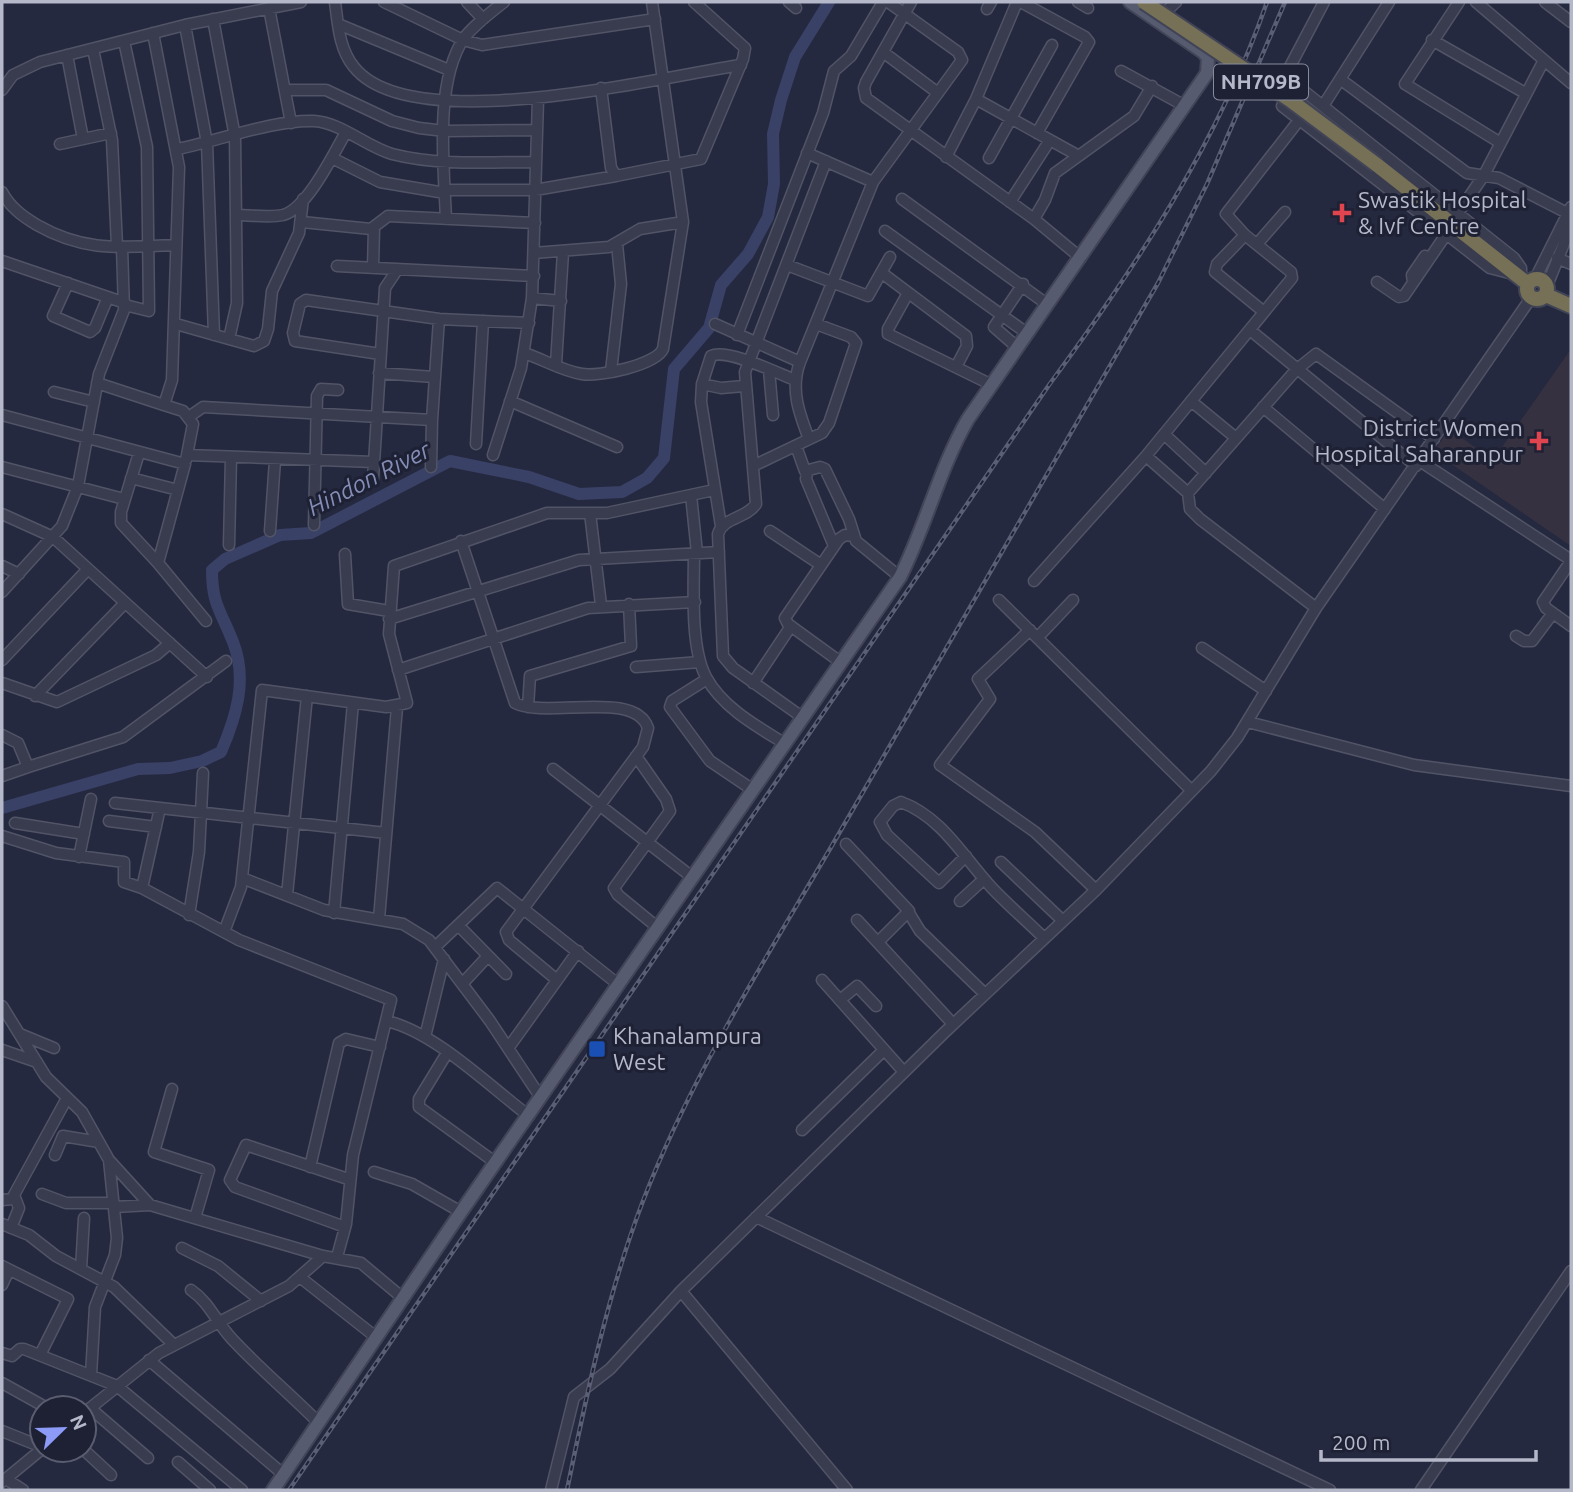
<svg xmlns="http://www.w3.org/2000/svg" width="1573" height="1492" font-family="Ubuntu,sans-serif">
  <rect width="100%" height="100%" fill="#25293f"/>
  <path fill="#363140" d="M1571,349V546L1434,452L1449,429L1493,460Z"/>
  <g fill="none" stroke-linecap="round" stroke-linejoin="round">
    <path stroke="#394166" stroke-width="12" d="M2,808L138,769L170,768L202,761L221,752C236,717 248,680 233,642C221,611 212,605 212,570L225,559L280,535L311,533L450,461L529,477L579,494L622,492L647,478L664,458L674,369L709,328L721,285L748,254L768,217L774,184L773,134L781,100L795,57L829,2"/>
    <defs>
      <path id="minor" d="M335,2C338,24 339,49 354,67C411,139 659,77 741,65
        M384,2L463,40L482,45L655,19
        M467,2L483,19
        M789,2L796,8
        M911,2L866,82L864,88L866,98L1034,219L1081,258
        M1021,2L1085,37L1089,42L1037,133
        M1078,2L1088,8
        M1324,2L1285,76L1514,258L1521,268V278
        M1459,2L1405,84L1499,142
        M1476,2L1571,83
        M1545,2L1571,22
        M269,8L291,123
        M987,9L991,2
        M1159,18L1176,2
        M213,19L235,137L237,303L229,339L254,346L264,341L268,329L272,291L299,233L303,199
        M338,24L449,70
        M185,25L207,143L214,335
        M1432,40L1525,93
        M124,41L147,147L149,311L125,305
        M93,49L112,140L117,246
        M883,52L938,93
        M67,55L83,139
        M1121,71L1185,106
        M1340,79L1467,173L1499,178L1571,215
        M601,88L611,168L616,176L701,159L743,59L745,48L694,2
        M2,90L13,75L40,62L185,25L301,2
        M285,90H326L392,121L419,128L445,131L537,130
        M976,99L1077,155
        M1282,106L1490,268L1513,274
        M1323,106L1389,2
        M60,144L111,133
        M178,149C217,141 276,119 314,121C342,123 365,146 392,154C439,166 488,162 536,162
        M807,153L873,182
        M946,157L976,99L1017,2
        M332,158L380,182L445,193
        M989,158L1052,45
        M445,190H535L616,176
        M2,192C10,207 22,216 37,225C86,253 123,247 176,245
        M902,199L1048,305
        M1010,202L1050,140
        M1458,213L1484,175L1544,60
        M238,215C252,215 269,218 283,215C307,209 334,153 346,132
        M446,219C444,166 434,83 464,38C475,24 490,13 504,2
        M1034,219L1045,200L1055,173L1134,116L1152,86
        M302,222L371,229L388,216L535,223
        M885,231L1028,334
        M1245,235L1217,264L1215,272L1264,312
        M1257,244L1285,212
        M534,253L609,247L640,229L683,222
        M1557,258L1571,264
        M2,261L125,303
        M787,265L868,296L890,257
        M337,266L534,276
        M373,268L374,228
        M882,273L966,336L967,346L956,367
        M1535,279L1571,207
        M1377,282L1399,297L1404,296L1447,233
        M1413,282L1412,275L1425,256
        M68,283L53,316L90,332L95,328L108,297
        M1547,286L1571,226
        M908,293L888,329V334L992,385
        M532,298L561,301
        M176,324L229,339
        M715,324L800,362
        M1250,330L1416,466
        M737,335L823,113L834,71L851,56L883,2
        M1018,348L994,327L1023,284
        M524,353C543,359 562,371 582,374C599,377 656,365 663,349L683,222L652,2
        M380,354L295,341L293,333L300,304L306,300L439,319L529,323
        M556,364L563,252
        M769,370L773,415
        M611,371L621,284L617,244
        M379,373L434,377
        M97,383L164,405L172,380L179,167L153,33
        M702,384L721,388L744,386
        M54,392L94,402
        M510,401L617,447
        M1191,401L1236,438
        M164,405L183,411L193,424L186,460
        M1263,407L1385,509
        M2,415L185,464L158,563L206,621
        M190,416L203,407L432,420L439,319
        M1164,434L1206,473
        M809,439C799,413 790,389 800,362L873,182L962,60L958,52L888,2
        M476,444L483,321
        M796,446L805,471L820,467L825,469L849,519L856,541L900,577
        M139,453L121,512V523L158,563
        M187,455L374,462
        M493,455L521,368L532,298L538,99
        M1146,456L1188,493
        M1420,461L1571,560
        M753,466L822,433L829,423L856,343L851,337L816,324
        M2,467L124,499
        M431,467L432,420
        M807,472L806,479L834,546
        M131,478L178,490
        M373,479L385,288L397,270
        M691,495L697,553
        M590,513L601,605
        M2,514L53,537L207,677
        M314,525L317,396L321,389L338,390
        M721,526L701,402L702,384L711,356C727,348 777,373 795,380
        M270,531L275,460
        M770,531L821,565
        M461,541L515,703C547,719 635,689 648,728L643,747L506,932L509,940L557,980
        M229,545L231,457
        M694,553C694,587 690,647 706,677C722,707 756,726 784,743
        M345,554L348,604L389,611
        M1571,561L1543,602L1546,608L1571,626
        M2,566L19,574
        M1034,581L1146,456L1292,278L1291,272L1245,235L1226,214L1300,119
        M2,592L62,526L78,486L99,374L124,310L122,247
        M999,600L1191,790
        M1316,608L1200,519L1190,509L1188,493L1296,370L1316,354L1434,439
        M389,619L579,560L719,552
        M1030,630L978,679L990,699L940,765L1035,832L1096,890
        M1516,636L1524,641H1532L1553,613
        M1038,637L1073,600
        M1202,648L1266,691
        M2,660L88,569
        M839,661L788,624L785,618L839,539L845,535L853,536
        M636,667L700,662
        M398,670L588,608L695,602
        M707,679L672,701L670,707L710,761L753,790
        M2,683L57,702L156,655L170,643
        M753,683L791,626
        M35,696L125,603
        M528,707L530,676L631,646L629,604
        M802,717L733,668L723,656L718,534C723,517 746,519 756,504L745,372L826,161
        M1248,722L1414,765L1571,786
        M2,735L18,743L28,767L123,737L226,661
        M636,756L666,799L670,811L614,888L618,895L657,927
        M553,769L692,877
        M2,776L28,767
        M115,803L386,833
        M109,821L156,827
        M15,823L84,834
        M2,836L56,853L124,862V882L142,888L239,940L391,1000L353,1155L346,1224L337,1257
        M846,844L909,911L878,942
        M966,856L939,883L887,835L880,822L893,806L901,802C942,817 964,858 992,888C1009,906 1027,921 1044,938
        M79,857L91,799
        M1001,862L1063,921
        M242,878L324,910L403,924L429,940L490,1021L541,1098
        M142,888L160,808
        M287,895L307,696
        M960,901L984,879
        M334,913L353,703
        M909,913L920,931L985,994
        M189,915L199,852L203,773
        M379,919L397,707
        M857,920L953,1024
        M459,926L506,974
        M224,932L241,887L262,690L386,707L407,703L389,634L394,566L547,513H607L714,490
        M435,947L497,888L619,985
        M822,980L904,1072
        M462,984L488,956
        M840,1000L857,986L876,1006
        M2,1006L46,1077L82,1112L109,1160L150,1205L323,1256
        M387,1021C436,1033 488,1085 529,1116
        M20,1034L54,1048
        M425,1037L444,959
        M509,1047L578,951
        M2,1050L37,1062
        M447,1053L419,1099V1107L496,1163
        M172,1089L154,1152L209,1170L195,1218
        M802,1130L884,1050
        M55,1155L63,1136L99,1142
        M310,1167L339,1043L346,1039L380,1047
        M374,1172L412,1184L461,1212
        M42,1194L66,1203H114
        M2,1200L13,1199
        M114,1207L150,1205
        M756,1217L1330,1490
        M2,1224L29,1235L56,1256L114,1287L174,1345
        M345,1227L235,1187L230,1180L246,1145L348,1179
        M11,1228L19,1208L14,1195L67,1098
        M182,1248L218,1266L261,1301
        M2,1266L68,1299L40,1355
        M81,1269L84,1218
        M301,1278L377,1338
        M2,1285L9,1270
        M191,1290C210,1303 216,1322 232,1339C259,1368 290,1394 318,1422
        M2,1353L12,1356L20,1349H24L117,1386L242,1490
        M149,1360L283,1474
        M91,1375L95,1307L115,1255L117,1238L109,1160
        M2,1383L47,1408
        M90,1408L148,1458
        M84,1413L159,1353L289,1286L323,1256L361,1263L404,1299
        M2,1431L42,1447
        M84,1450L111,1475
        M178,1462L210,1490
        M6,1479L23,1490
        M2,1482L42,1449
        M551,1490L574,1397L610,1369L681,1291
        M847,1490L681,1291L945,1032L1096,890L1211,771L1237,738L1316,608L1531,298
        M1421,1490L1571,1271"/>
      <path id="major" d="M273,1490L461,1212L900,577C926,526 939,469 968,419L1207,73L1208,58L1203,52L1130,2"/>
      <path id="highway" d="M1377,165L1528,284
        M1527 289a10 10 0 1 1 20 0a10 10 0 1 1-20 0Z
        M1546,295L1571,306"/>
    </defs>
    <use href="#minor" stroke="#515466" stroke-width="13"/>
    <use href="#major" stroke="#424558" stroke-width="16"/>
    <use href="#highway" stroke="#414456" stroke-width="18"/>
    <use href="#minor" stroke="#393c4f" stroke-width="10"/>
    <use href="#major" stroke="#575b6f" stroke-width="12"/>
    <use href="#highway" stroke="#757056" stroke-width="14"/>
    <defs>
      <path id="rail" d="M289,1490L1049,385C1136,267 1219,141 1267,2
        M567,1490C587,1393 607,1295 643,1201C693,1071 771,951 841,830C947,647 1052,465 1158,283L1207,184L1285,2"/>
    </defs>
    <use href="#rail" stroke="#5b5f76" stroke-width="4.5"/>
    <use href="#rail" stroke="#1e2134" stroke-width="2" stroke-dasharray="5" stroke-linecap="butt"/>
    <defs>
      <path id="highway-bridge" d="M1144,2L1290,100L1377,165"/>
    </defs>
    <use href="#highway-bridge" stroke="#414456" stroke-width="18" stroke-linecap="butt"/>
    <use href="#highway-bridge" stroke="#757056" stroke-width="14"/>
  </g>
  <g fill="#e0444e" stroke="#1e2134" stroke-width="2.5">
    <path d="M1338.5 202.5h7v7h7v7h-7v7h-7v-7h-7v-7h7z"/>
    <path d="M1535.5 430.5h7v7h7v7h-7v7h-7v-7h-7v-7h7z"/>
  </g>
  <rect fill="#1a4fb4" stroke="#1e2134" stroke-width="2.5" x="588" y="1040" width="18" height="18" rx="3.5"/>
  <g text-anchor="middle" stroke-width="6" stroke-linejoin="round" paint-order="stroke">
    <rect fill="#1e2134" stroke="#888b9c" stroke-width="2" x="1214" y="64.5" width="94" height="35" rx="5"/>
    <g font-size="21" font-weight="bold" fill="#b5b8c9">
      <text x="1261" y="89">NH709B</text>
    </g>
    <g font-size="23" fill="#b5b8c9" stroke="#1e2134" text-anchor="start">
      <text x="1358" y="208">Swastik Hospital<tspan x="1358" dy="26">&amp; Ivf Centre</tspan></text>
      <text x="1523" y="436" text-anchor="end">District Women<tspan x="1523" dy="26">Hospital Saharanpur</tspan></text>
      <text x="613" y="1044">Khanalampura<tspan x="613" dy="26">West</tspan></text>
    </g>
    <g font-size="24" font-style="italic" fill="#848db5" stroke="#1e2134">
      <text transform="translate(369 479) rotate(-27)" y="8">Hindon River</text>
    </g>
  </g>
  <rect width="1573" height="1492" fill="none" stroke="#b5b8c9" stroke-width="7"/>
  <g transform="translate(63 1429) rotate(67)"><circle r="33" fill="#1e2134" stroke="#5a5d70" stroke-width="2"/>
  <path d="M0-5L12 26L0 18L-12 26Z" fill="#8c9bf7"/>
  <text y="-10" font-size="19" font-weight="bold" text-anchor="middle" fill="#b5b8c9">N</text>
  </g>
  <path d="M1321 1450v10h215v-10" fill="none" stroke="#b5b8c9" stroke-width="3.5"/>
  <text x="1332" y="1450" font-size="21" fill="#b5b8c9" stroke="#1e2134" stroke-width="5" paint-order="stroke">200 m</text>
</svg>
